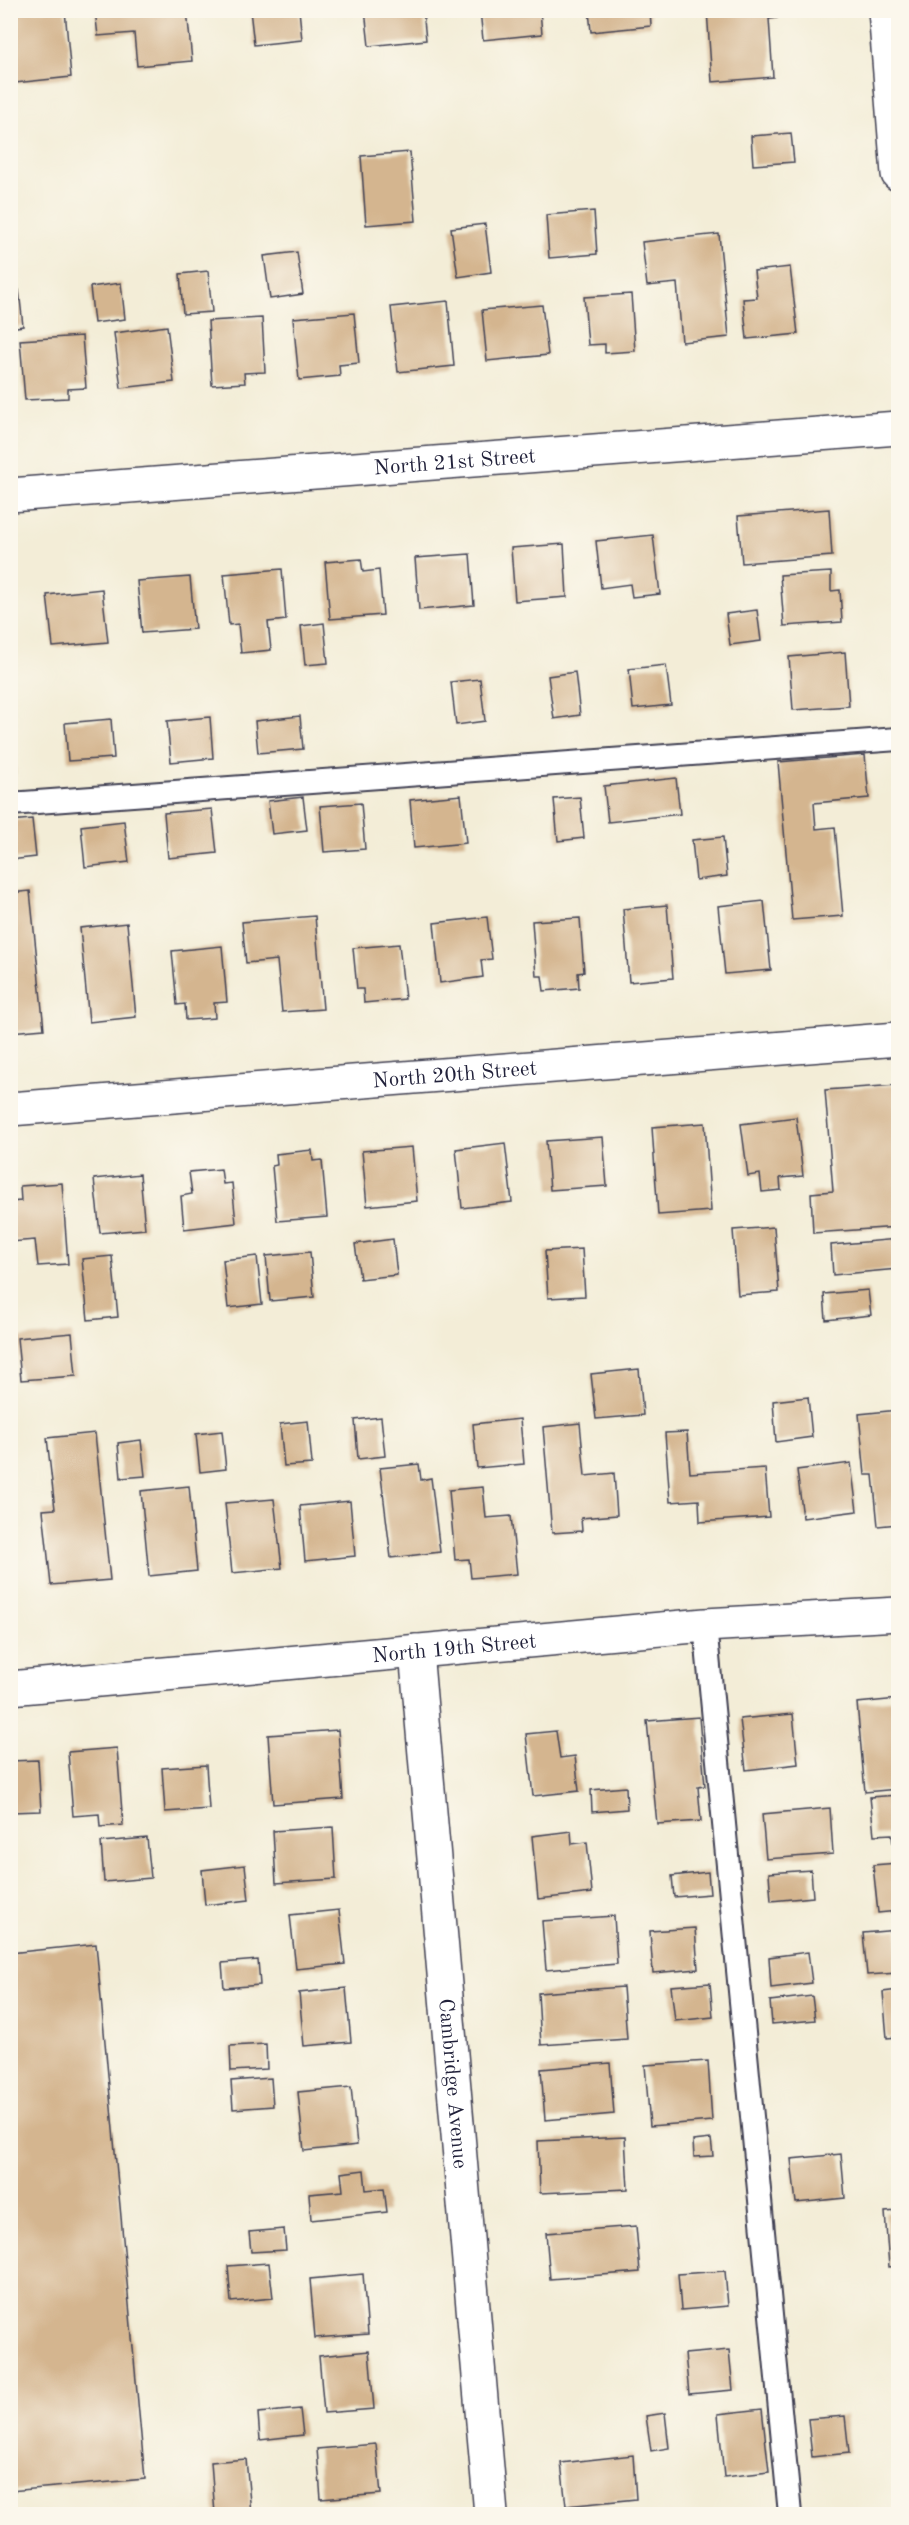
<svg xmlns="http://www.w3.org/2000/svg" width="909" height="2525" font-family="'Old Standard TT',serif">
  <rect width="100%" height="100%" fill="#fbf7ec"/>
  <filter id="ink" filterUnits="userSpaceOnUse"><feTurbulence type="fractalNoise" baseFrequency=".0167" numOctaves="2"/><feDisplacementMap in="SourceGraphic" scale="12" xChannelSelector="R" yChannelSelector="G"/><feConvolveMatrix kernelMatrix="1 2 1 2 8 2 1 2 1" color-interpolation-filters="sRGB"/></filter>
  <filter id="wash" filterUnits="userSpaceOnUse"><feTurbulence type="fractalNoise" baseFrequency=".008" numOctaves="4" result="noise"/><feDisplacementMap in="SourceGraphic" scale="24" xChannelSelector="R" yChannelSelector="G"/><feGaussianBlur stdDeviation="1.35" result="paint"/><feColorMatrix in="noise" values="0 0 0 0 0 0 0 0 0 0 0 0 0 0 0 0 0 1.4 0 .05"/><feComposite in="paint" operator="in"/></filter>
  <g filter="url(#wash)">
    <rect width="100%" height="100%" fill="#f3edd7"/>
    <g id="blocks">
      <path fill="#d4b58f" d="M10,10H65L71,77L15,83Z
        M95,10H187L192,61L137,66L134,33L98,36Z
        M250,10H299L302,40L254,45Z
        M365,10H423L426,40L369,46Z
        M480,10H540L542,34L483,40Z
        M589,10H650L651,26L591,32Z
        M707,10H776L777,18L769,19L773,77L712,82Z
        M791,133L794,162L753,165L751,136Z
        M410,152L416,221L366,225L361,156Z
        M594,211L597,254L549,258L546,215Z
        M485,224L491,272L458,277L451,228Z
        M719,234L729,337L682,342L677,283L647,286L642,242Z
        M297,252L303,294L270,299L264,256Z
        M790,267L798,334L747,339L743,299L757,298L754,271Z
        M208,271L212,312L183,314L180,274Z
        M121,283L125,319L94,323L90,287Z
        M19,290L23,326L10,328V291Z
        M631,294L635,351L605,353V344L588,345L584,297Z
        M448,301L454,366L398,372L391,307Z
        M542,305L548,355L487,361L482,310Z
        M354,313L359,363L339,365L340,376L299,380L293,318Z
        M262,318L265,372L244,373L245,383L212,385L208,321Z
        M167,326L174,382L121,388L114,333Z
        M82,336L86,388L68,389V398L25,400L20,340Z
        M829,509L832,556L742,563L738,516Z
        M653,535L660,594L632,597L630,584L601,588L596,541Z
        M564,544L567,597L515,601L511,548Z
        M470,554L474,605L419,610L415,558Z
        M361,559L363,572L379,570L383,615L330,619L325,562Z
        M282,569L286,620L268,622L271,650L241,653L238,624L229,625L224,574Z
        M831,572V591L840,590L842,622L784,626L780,575Z
        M190,577L195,629L142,633L137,581Z
        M102,589L108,642L53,647L47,595Z
        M757,610L761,641L730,645L726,614Z
        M324,623L328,663L305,665L301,626Z
        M845,652L849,706L793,710L789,657Z
        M666,665L671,705L633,709L629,669Z
        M575,672L580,715L554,719L548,676Z
        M480,679L485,721L456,725L451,682Z
        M300,716L303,749L258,753L255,721Z
        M210,717L213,758L171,762L167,721Z
        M111,719L114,758L68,761L65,723Z
        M10,747H12L16,774H10Z
        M865,755L869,798L814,803L816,829L835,827L843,916L792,920L778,762Z
        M676,778L680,814L608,822L604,786Z
        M461,795L466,843L414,848L410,800Z
        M303,797L307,830L272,834L268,801Z
        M580,797L584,838L558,841L554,799Z
        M361,803L365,849L324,852L320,806Z
        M212,809L217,853L168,858L164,813Z
        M32,819L36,857L10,860V821Z
        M124,821L129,862L85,867L81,826Z
        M723,837L727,876L696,880L692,840Z
        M30,891L44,1029L10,1032V893Z
        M764,901L771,970L725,974L718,906Z
        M667,905L673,978L629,982L623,909Z
        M315,916L323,1009L282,1012L277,960L246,963L242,922Z
        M487,917L492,959L481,960L483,977L440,983L434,923Z
        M580,918L584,972L578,973L579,988L544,991L542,976H536L532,921Z
        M127,923L136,1017L89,1022L80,928Z
        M399,944L405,999L364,1003L363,989H357L353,948Z
        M222,946L227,1002L214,1003L215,1018L186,1020L185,1004L177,1005L172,951Z
        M898,1085V1227L813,1233L811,1193L833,1191L825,1090Z
        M796,1117L803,1176L780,1178L781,1190L762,1192L760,1174L748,1176L741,1124Z
        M705,1123L711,1211L658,1215L652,1127Z
        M603,1137L607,1186L550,1190L546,1141Z
        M505,1143L512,1202L462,1208L456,1149Z
        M412,1147L417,1201L367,1206L362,1151Z
        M312,1150L313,1161L322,1160L327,1217L277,1221L272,1166L277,1165L276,1154Z
        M221,1169L223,1184L232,1183L236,1223L184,1229L181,1196L192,1194L189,1172Z
        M140,1174L145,1229L100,1233L94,1179Z
        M62,1183L68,1264L38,1266L35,1240L10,1242V1202L21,1201L20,1186Z
        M774,1227L779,1292L738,1295L733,1230Z
        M393,1239L397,1275L360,1279L355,1244Z
        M898,1239V1269L833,1275L831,1245Z
        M582,1249L585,1296L548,1298L545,1251Z
        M310,1252L314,1297L270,1301L266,1256Z
        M112,1256L118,1317L88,1320L82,1259Z
        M257,1256L262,1304L228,1308L223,1260Z
        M868,1290L871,1315L826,1320L824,1294Z
        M72,1333L76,1376L21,1380L17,1338Z
        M639,1369L643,1415L596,1419L591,1374Z
        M808,1397L812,1437L776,1442L773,1401Z
        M898,1410V1524L878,1526L873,1475H865L859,1414Z
        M381,1417L385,1456L358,1459L355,1420Z
        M520,1419L524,1464L477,1468L473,1424Z
        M308,1421L312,1464L284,1466L280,1424Z
        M580,1423L585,1476L614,1473L617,1515L581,1518L582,1531L552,1533L543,1427Z
        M222,1431L226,1469L200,1472L196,1434Z
        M687,1432L690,1473L765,1468L769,1517L700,1522L699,1500L670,1502L665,1433Z
        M95,1433L110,1580L51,1585L43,1510L55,1509L47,1438Z
        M141,1440L145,1476L121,1478L118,1443Z
        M851,1463L857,1511L803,1518L797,1470Z
        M419,1464L421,1480L431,1478L440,1552L391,1558L380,1468Z
        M189,1486L197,1571L149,1576L141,1491Z
        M483,1487L486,1518L511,1516L517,1574L471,1578L469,1559L455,1560L449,1490Z
        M274,1499L282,1568L232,1573L225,1503Z
        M350,1501L355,1556L305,1561L300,1506Z
        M898,1699V1789L865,1792L857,1703Z
        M793,1714L798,1764L746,1770L740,1719Z
        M699,1717L705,1786L698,1787L701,1821L657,1824L647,1721Z
        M338,1730L343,1799L273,1804L268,1735Z
        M556,1731L560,1758L575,1756L579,1791L533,1796L526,1734Z
        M117,1748L123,1825L100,1827L99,1814L73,1816L68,1752Z
        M38,1760L41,1811L10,1812V1761Z
        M206,1765L209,1809L165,1812L162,1768Z
        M626,1787L627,1809L592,1812L591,1790Z
        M898,1795V1855L894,1856L892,1834L874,1835L870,1797Z
        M830,1808L833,1854L766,1859L762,1814Z
        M333,1827L336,1879L276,1883L273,1831Z
        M571,1831L572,1844L587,1842L592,1893L538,1899L532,1836Z
        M147,1838L151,1878L104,1882L101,1842Z
        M898,1863V1911L878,1913L873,1865Z
        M245,1865L249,1900L205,1905L202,1870Z
        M811,1870L813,1897L771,1901L769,1873Z
        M708,1872L710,1894L674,1897L672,1876Z
        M339,1910L345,1964L296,1969L290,1915Z
        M614,1916L617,1964L546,1970L542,1921Z
        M695,1928L698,1969L653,1973L650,1931Z
        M898,1930V1973L867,1975L863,1933Z
        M96,1944L145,2479L10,2491V1953Z
        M808,1952L812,1983L771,1988L769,1957Z
        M258,1960L260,1985L224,1988L222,1963Z
        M710,1983L713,2017L675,2021L671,1986Z
        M623,1987L627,2039L541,2045L538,1993Z
        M346,1988L351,2042L304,2046L299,1993Z
        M898,1990V2037L887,2038L883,1992Z
        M812,1996L815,2020L772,2024L770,2001Z
        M266,2044L267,2069L231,2071L230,2046Z
        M708,2061L712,2121L650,2126L645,2065Z
        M610,2063L614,2114L545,2120L541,2069Z
        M271,2078L273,2106L233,2109L231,2081Z
        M351,2087L357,2145L304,2151L298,2092Z
        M625,2137L628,2189L540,2193L538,2141Z
        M711,2139L713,2156L694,2157L693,2141Z
        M841,2154L845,2198L796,2203L791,2159Z
        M364,2170L366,2190L384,2188L387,2212L311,2220L309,2194L343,2191L341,2173Z
        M898,2211V2266L889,2267L885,2212Z
        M636,2226L640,2272L550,2279L546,2233Z
        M284,2229L286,2250L251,2252L249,2232Z
        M269,2263L273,2298L231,2302L228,2266Z
        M725,2271L728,2306L681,2310L678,2274Z
        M363,2274L368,2334L315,2338L310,2279Z
        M894,2310H898V2348H897Z
        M729,2350L733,2390L689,2394L685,2354Z
        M369,2351L374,2409L324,2413L319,2356Z
        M300,2409L303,2435L260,2440L258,2413Z
        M762,2409L769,2472L724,2477L718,2414Z
        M665,2413L669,2448L651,2451L646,2416Z
        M845,2416L849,2453L812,2457L808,2419Z
        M376,2444L381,2494L321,2499L317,2449Z
        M633,2455L636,2499L566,2506L561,2463Z
        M246,2459L251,2513L215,2514L211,2462Z"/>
    </g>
  </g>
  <g filter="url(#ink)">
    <use href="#blocks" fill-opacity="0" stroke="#414052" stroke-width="1.5"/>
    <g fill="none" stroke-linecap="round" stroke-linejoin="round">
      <defs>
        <path id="service" d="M10,804L898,739
          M705,1625L790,2514"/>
        <g id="minor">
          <path d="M885,10L898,174"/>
          <path id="s1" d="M10,495L898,428"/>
          <path id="s2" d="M10,1109L898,1039"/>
          <path id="s3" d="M416,1651L491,2514"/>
          <path id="s4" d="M10,1688L705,1625L898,1614"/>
        </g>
      </defs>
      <use href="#service" stroke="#414052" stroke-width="26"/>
      <use href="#minor" stroke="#414052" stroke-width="36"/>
      <use href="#service" stroke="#fff" stroke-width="22"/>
      <use href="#minor" stroke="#fff" stroke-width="33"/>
    </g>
  </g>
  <g text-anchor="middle" stroke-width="5" stroke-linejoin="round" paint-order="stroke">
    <g font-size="21" fill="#22223b" stroke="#fbf7ec">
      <text dy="7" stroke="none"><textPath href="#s1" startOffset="446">North 21st Street</textPath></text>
      <text dy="7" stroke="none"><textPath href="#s2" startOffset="446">North 20th Street</textPath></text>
      <text dy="7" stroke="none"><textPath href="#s4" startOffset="446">North 19th Street</textPath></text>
      <text dy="7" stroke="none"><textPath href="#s3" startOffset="434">Cambridge Avenue</textPath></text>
    </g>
  </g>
  <rect width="909" height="2525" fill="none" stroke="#fbf7ec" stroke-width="36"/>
</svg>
